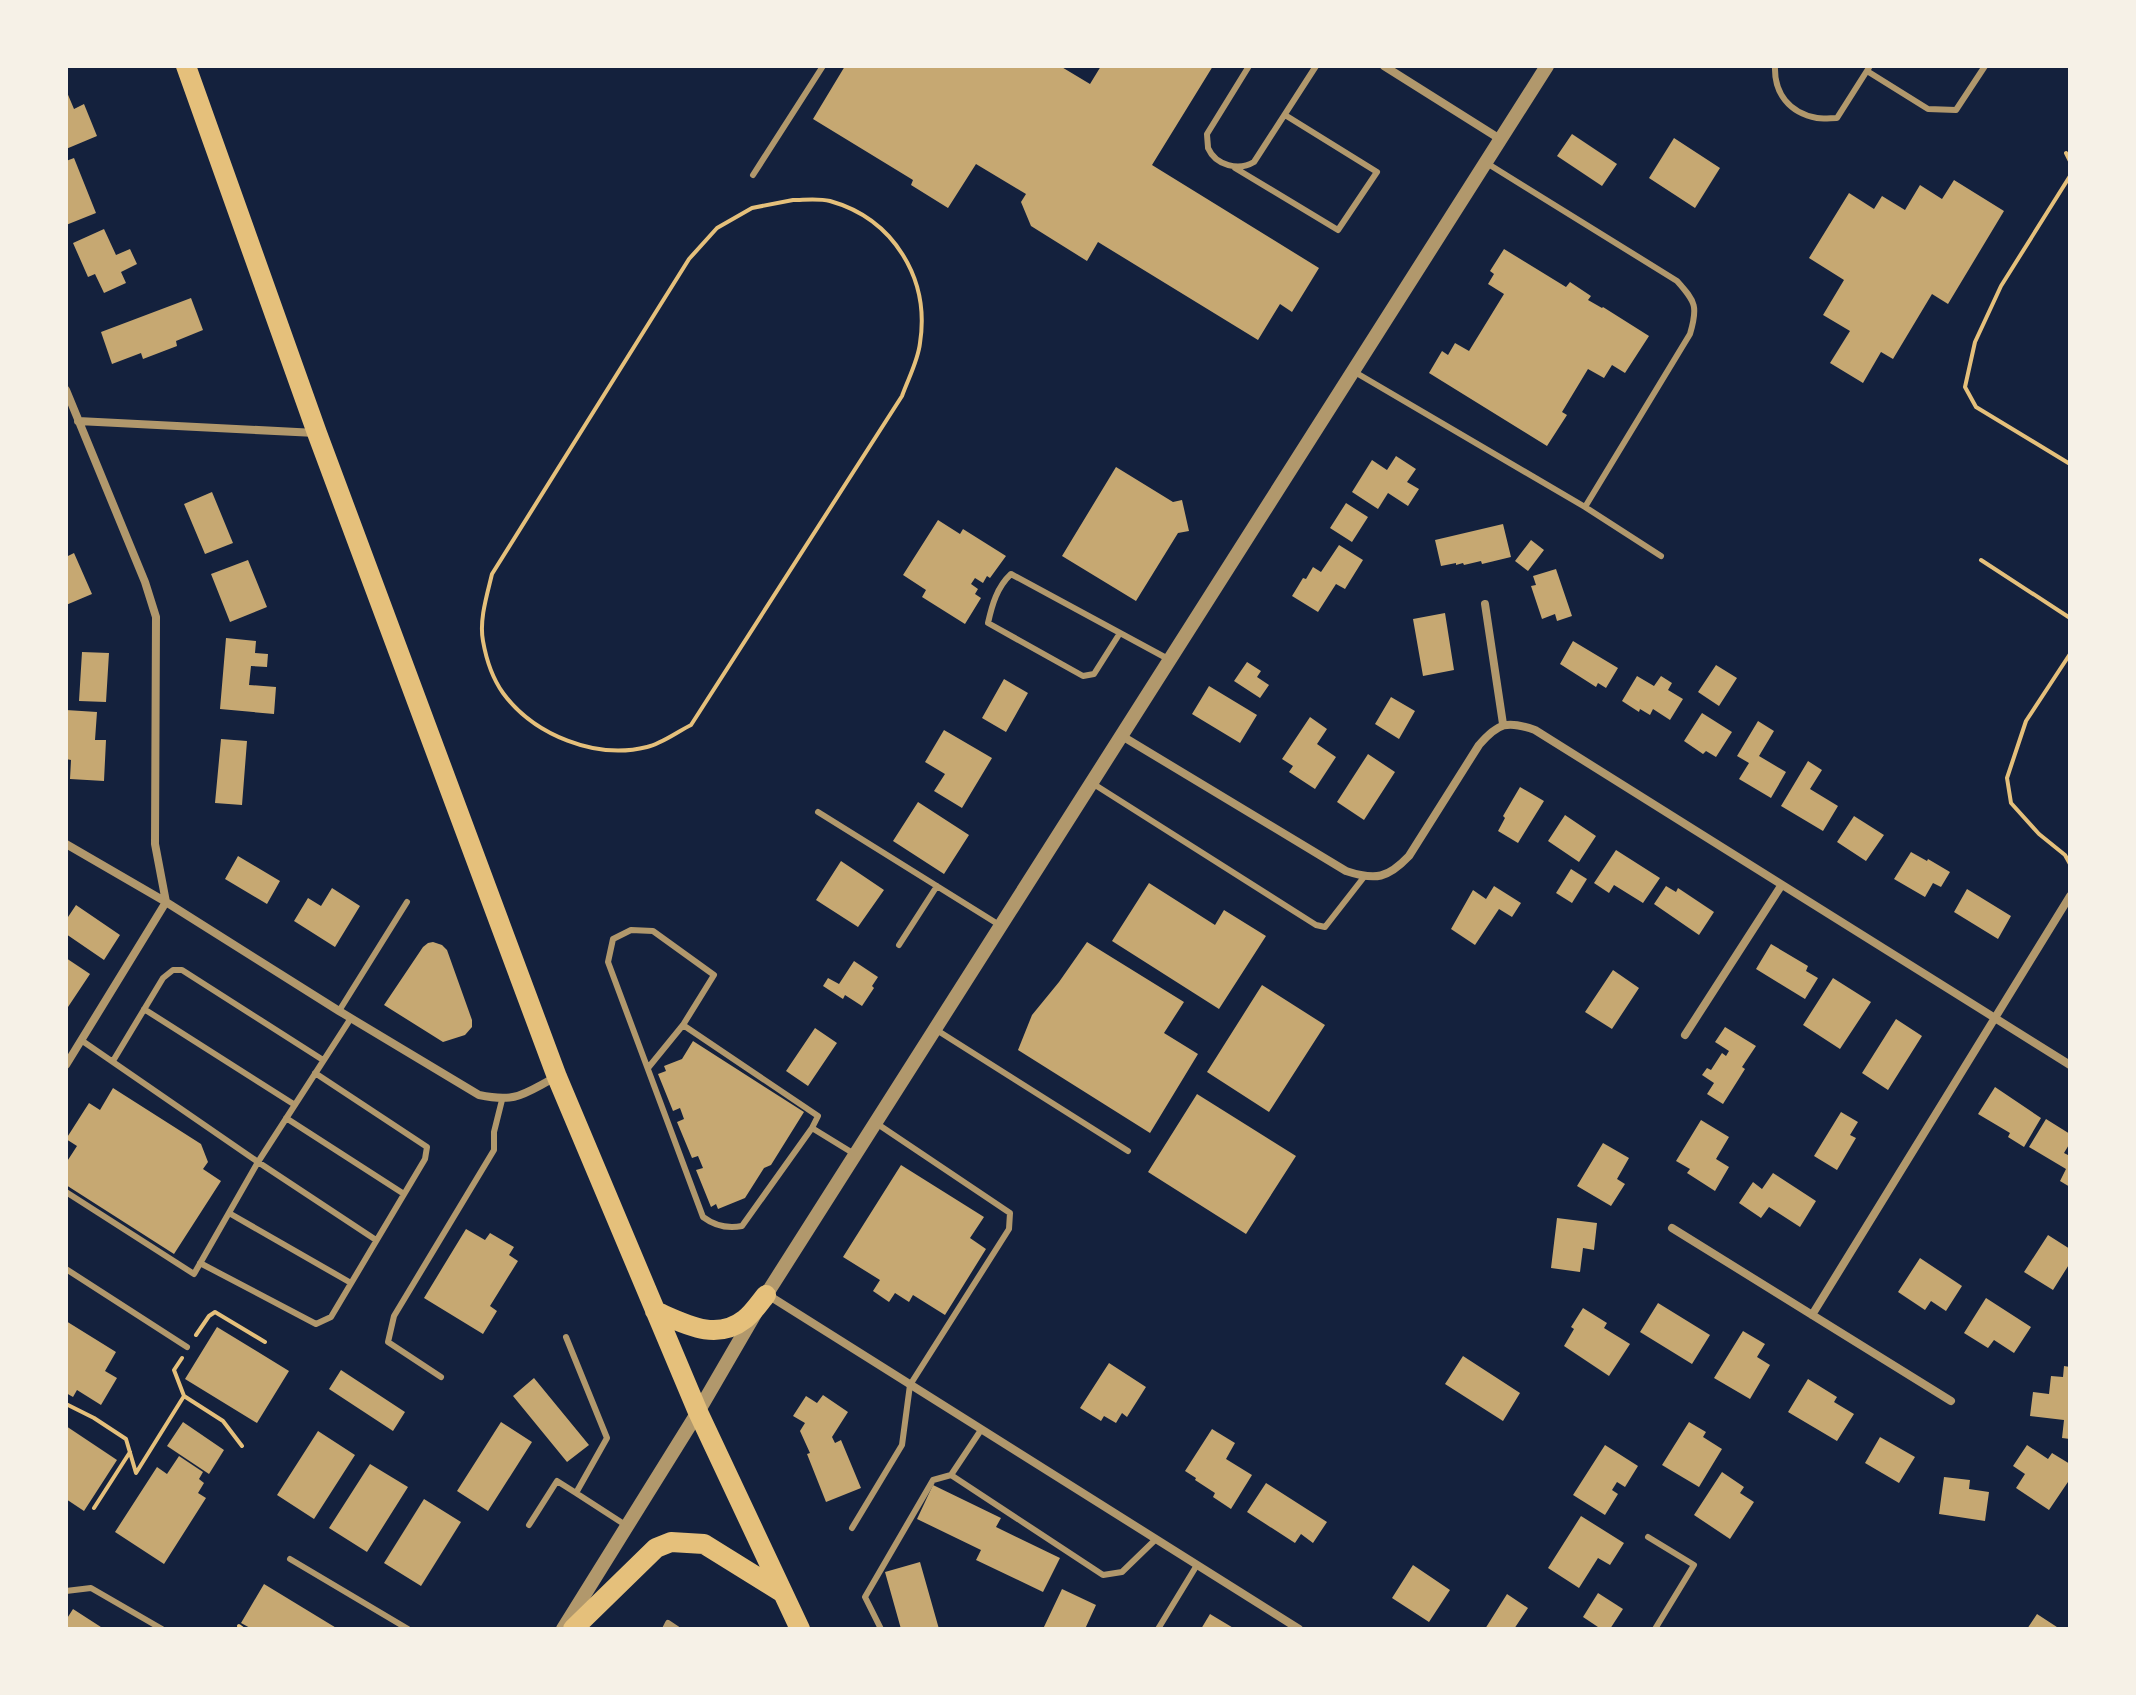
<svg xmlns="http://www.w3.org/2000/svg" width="2136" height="1695" font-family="'Source Sans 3',sans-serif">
  <rect width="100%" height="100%" fill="#14213d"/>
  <path fill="#c6a872" d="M845,66H1060L1090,84L1101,66H1213L1152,165L1319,268L1292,312L1280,304L1258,340L1098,242L1087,261L1031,226L1021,202L1026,194L976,164L948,208L911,185L913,180L813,119Z
    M66,90L74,109L84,104L97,136L66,149Z
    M1572,134L1617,164L1602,186L1557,156Z
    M1674,138L1720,168L1695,208L1649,178Z
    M74,158L96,213L66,225V161Z
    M1954,180L2004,211L1948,304L1932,294L1893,359L1881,352L1863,383L1830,363L1850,331L1823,315L1844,280L1809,258L1849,193L1874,209L1882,196L1905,210L1920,185L1942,199Z
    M104,229L116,255L130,249L137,264L121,272L126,283L104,293L95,274L88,277L73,243Z
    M1504,249L1566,287L1570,282L1591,296L1588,300L1602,308L1603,307L1649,336L1625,373L1612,365L1604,378L1588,369L1562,412L1567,415L1547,446L1429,373L1442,351L1448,355L1455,343L1469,351L1504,294L1488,284L1494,274L1490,271Z
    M191,298L203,330L176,341L177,346L143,359L141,353L112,364L101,332Z
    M1396,456L1416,469L1407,482L1419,489L1408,506L1388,493L1378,509L1352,492L1372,460L1387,470Z
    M1116,467L1173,502L1182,500L1189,531L1178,533L1136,601L1062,556Z
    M212,492L233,543L205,554L184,504Z
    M1346,503L1368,517L1352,542L1330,528Z
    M938,520L960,534L963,529L1006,556L990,578L987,576L983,583L975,578L971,584L978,589L975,594L981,598L965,624L922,597L926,590L903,575Z
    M1503,524L1511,557L1482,564L1481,561L1464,565L1463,563L1456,565V563L1441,566L1435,540Z
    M1531,540L1544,550L1528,571L1515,561Z
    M1339,545L1363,560L1345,589L1336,584L1318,612L1292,596L1303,578L1306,579L1313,567L1321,572Z
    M74,553L92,594L66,605V557Z
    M248,560L267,607L230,622L211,574Z
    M1556,569L1572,616L1557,621L1555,614L1542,619L1531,586L1536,585L1533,576Z
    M1445,613L1454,670L1423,676L1413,619Z
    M226,638L256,641L255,653L268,654L267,667L251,666L249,685L276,687L274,714L220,709Z
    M1573,641L1618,668L1606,688L1598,683L1596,687L1560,664Z
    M82,652L109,653L106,702L79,701Z
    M1247,662L1261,671L1257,677L1269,685L1260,698L1234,681Z
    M1716,665L1737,678L1719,706L1698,692Z
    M1637,676L1654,686L1661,676L1672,683L1668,690L1683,699L1670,720L1653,709L1650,715L1640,709L1639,712L1622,701Z
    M1004,679L1028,693L1006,732L982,718Z
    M1209,686L1257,715L1240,743L1192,714Z
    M1391,697L1415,711L1399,739L1375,724Z
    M66,710L97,712L95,740H106L104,781L70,779L71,760L66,759Z
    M1702,713L1732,732L1716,757L1706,751L1703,754L1684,741Z
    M1310,717L1327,729L1317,744L1336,757L1315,789L1289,772L1293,766L1282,759Z
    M1758,721L1774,731L1759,756L1786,772L1771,798L1739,779L1749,763L1737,756Z
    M944,730L992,758L962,808L934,791L945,774L925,762Z
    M221,739L247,741L242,805L215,803Z
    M1368,754L1395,772L1364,820L1337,802Z
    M1808,761L1822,770L1810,789L1838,806L1823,831L1781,806Z
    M1520,787L1544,801L1518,843L1498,831L1505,818L1503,816Z
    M918,802L969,835L944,874L893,841Z
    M1565,815L1596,836L1579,862L1548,841Z
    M1854,816L1884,835L1866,861L1837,842Z
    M1616,850L1660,878L1643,903L1614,885L1609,893L1594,883Z
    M1911,852L1927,861L1928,859L1950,872L1941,887L1933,883L1925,897L1894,879Z
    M238,856L280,881L267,904L225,879Z
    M841,861L884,890L858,927L816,900Z
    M1571,869L1587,879L1572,903L1556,893Z
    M1149,883L1215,925L1224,910L1266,936L1219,1009L1112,941Z
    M1494,886L1521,903L1512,917L1499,909L1475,945L1451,929L1473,890L1486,899Z
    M1666,886L1676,892L1678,888L1714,912L1699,935L1654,904Z
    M332,888L360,906L335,947L294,921L308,898L321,906Z
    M1967,889L2011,916L1998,939L1954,912Z
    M76,905L120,935L104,960L66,934V920Z
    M433,942L442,945L447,950L472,1020V1027L465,1035L443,1042L384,1005L423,947L428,943Z
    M1087,942L1184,1002L1164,1033L1198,1054L1150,1133L1018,1050L1032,1015L1059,982Z
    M1771,944L1808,966L1806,971L1818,978L1805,999L1756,969Z
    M66,958L90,974L66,1010Z
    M854,961L878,977L872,986L874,988L862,1006L845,995L843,999L823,986L828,978L839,984Z
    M1613,970L1639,988L1612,1029L1585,1012Z
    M1833,978L1871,1002L1840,1049L1803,1025Z
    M1262,985L1325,1025L1269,1112L1207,1072Z
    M1896,1019L1922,1036L1888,1090L1862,1073Z
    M1725,1027L1756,1046L1742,1067L1745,1069L1723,1104L1707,1094L1714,1083L1702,1075L1707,1068L1711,1070L1722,1053L1726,1056L1729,1051L1715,1042Z
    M815,1028L837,1043L808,1086L786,1071Z
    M693,1041L804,1112L771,1165L764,1168L745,1198L718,1209L716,1204L711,1207L696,1170L703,1168L698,1156L692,1158L677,1122L684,1119L680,1108L673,1111L658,1074L666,1071L664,1066L682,1059Z
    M1995,1087L2041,1118L2024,1147L2008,1137L2010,1133L1978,1114Z
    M113,1088L201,1144L208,1162L203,1169L221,1181L174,1254L66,1185V1163L77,1146L66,1139L89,1103L100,1110Z
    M1197,1094L1296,1156L1246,1234L1148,1172Z
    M1841,1112L1858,1122L1850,1135L1856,1138L1837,1170L1814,1156Z
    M2046,1119L2070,1134V1143L2064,1153L2070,1156V1187L2060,1181L2066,1169L2029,1147Z
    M1701,1120L1729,1137L1716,1159L1729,1167L1715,1191L1687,1173L1690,1169L1676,1161Z
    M1603,1143L1629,1158L1617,1179L1625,1184L1611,1206L1577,1186Z
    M901,1165L984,1217L970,1238L986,1249L945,1315L913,1295L909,1302L895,1293L889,1302L873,1291L880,1280L843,1257Z
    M1773,1173L1816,1201L1800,1227L1769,1207L1761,1218L1739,1203L1753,1182L1762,1189Z
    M1557,1218L1597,1223L1594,1250L1583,1248L1580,1272L1551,1268Z
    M466,1229L485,1240L490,1233L514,1247L509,1255L518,1261L490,1306L497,1311L483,1334L424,1298Z
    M2048,1235L2070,1249V1263L2053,1290L2024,1272Z
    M1920,1258L1962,1286L1946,1311L1931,1301L1925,1310L1898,1292Z
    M1986,1298L2031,1327L2014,1353L1994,1340L1988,1348L1964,1333Z
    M1658,1303L1710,1335L1692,1364L1640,1332Z
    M1583,1308L1607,1323L1604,1328L1630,1344L1609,1376L1564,1346L1574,1329L1571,1327Z
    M66,1321L116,1352L105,1371L117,1378L101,1405L77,1390L73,1397L66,1393Z
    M217,1327L289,1371L257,1423L185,1379Z
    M1743,1331L1765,1344L1757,1357L1770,1365L1750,1399L1714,1378Z
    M1463,1356L1520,1393L1503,1421L1445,1384Z
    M1109,1363L1146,1387L1127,1417L1122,1413L1116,1423L1104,1416L1101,1421L1080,1408Z
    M2064,1366L2070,1367V1439L2062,1438L2064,1420L2030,1416L2033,1392L2049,1394L2051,1376L2063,1377Z
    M341,1370L405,1412L393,1431L329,1389Z
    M534,1378L589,1445L567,1462L513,1396Z
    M1808,1379L1837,1397L1834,1402L1854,1414L1837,1441L1788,1412Z
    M823,1395L848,1412L832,1437L835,1443L841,1440L861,1488L826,1502L807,1454L810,1453L800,1431L805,1423L793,1416L806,1396L817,1403Z
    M183,1422L224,1450L209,1474L167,1446Z
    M501,1422L532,1442L488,1511L457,1491Z
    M1689,1422L1706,1432L1703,1437L1722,1449L1699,1487L1662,1465Z
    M66,1426L117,1460L84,1511L66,1499Z
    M1212,1429L1235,1443L1226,1459L1252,1475L1231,1509L1213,1497L1215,1493L1195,1480L1196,1478L1185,1471Z
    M318,1431L355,1455L314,1519L277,1495Z
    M1880,1437L1915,1457L1899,1483L1865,1463Z
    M1605,1445L1638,1466L1625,1487L1617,1482L1612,1490L1618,1494L1605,1515L1573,1495Z
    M2027,1445L2048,1459L2052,1453L2070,1464V1479L2049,1510L2016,1488L2025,1474L2013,1466Z
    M179,1456L203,1472L199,1479L204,1483L198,1493L206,1498L164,1564L115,1532L157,1467L167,1474Z
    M370,1464L408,1487L367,1552L329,1528Z
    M1722,1472L1744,1487L1740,1493L1754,1502L1730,1539L1694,1515Z
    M1944,1477L1970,1480L1969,1489L1989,1492L1985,1521L1939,1514Z
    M1266,1483L1327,1522L1313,1543L1301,1534L1295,1543L1247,1512Z
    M933,1485L1001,1518L996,1527L1060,1558L1043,1592L976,1560L981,1550L917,1519Z
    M424,1499L461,1522L421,1586L384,1563Z
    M1581,1516L1624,1543L1610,1565L1598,1558L1579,1588L1548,1568Z
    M920,1562L939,1629H901L885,1572Z
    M1413,1565L1450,1590L1429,1622L1392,1598Z
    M264,1584L338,1629H252L241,1623Z
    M1062,1589L1096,1605L1085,1629H1043Z
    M1598,1593L1623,1609L1610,1629H1601L1583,1617Z
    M1507,1594L1528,1608L1514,1629H1485Z
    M73,1609L104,1629H66V1620Z
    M1210,1614L1235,1629H1201Z
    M2037,1614L2060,1629H2027Z"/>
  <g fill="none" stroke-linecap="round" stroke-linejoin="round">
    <path stroke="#e5c07b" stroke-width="4" d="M2066,153L2070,161
      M2070,176L2001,286L1975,342L1965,387L1976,407L2070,464
      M793,200C804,200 818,198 830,201C894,219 930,279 920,343C918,361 908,379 902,396L691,725C677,732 661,744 647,747C596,760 534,735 503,693C493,679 486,658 483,641C479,620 487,595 492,574L689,259L717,228L752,208Z
      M1981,560L2070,618
      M2070,654L2026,721L2007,778L2011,803L2039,834L2065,855L2070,864
      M196,1335L209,1316L215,1312L265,1342
      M184,1396L223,1421L242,1446
      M66,1404L94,1418L126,1439L136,1473L184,1396L174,1370L182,1358
      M94,1508L130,1452
      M239,1626L243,1629"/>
    <path stroke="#b1986c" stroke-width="6" d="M1249,66L1207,134C1207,136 1208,146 1208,148C1216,166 1239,171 1254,162L1316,66
      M1775,66C1774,93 1789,113 1817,118C1823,119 1831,118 1837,118L1870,66
      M1867,71L1928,109L1956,110L1985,66
      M1485,162L1677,281C1696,302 1698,307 1690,334L1585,507L1661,556
      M1235,168L1338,230L1377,172L1285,115
      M753,175L823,66
      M1353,371L1585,507
      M1120,633L1094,674L1083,676L988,623C992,605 997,587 1011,574L1170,660
      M1092,783L1316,925L1325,927L1364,877
      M818,812L1001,926
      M899,945L937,886
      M144,1009L295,1105
      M339,1011L407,902
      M683,1025L818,1116L812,1128L856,1155
      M935,1029L1128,1151
      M81,1040L258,1162L376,1240
      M113,1061L163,978L173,970H182L323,1060
      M648,1068L683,1025L714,975L653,931L631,930L613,939L608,962L703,1217C715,1226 727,1229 742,1226L812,1128
      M286,1118L404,1194
      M66,1192L194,1274L258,1162L351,1018
      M229,1213L351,1283
      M200,1263L316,1324L331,1317L425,1159L427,1147L315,1073
      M66,1269L187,1347
      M566,1337L607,1438L576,1493L627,1526
      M441,1377L388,1342L394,1316L494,1150V1132L502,1100
      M951,1475L1103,1575L1122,1572L1156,1539
      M529,1525L557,1481L576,1493
      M852,1528L902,1445L910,1385L1009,1229L1010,1213L876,1123
      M1648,1537L1694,1565L1655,1629
      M290,1559L408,1629
      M66,1591L91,1588L162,1629
      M665,1629L668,1623L677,1629
      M881,1629L865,1597L933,1480L951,1475L981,1430
      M1158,1629L1197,1565"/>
    <path stroke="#b1986c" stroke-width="8" d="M1384,66L1500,139
      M66,390L145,582L156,617L155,844L166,902
      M78,421L316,433
      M1485,604L1503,724
      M1122,736L1346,871C1376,881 1388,878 1409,856L1479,745C1498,723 1507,720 1535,730L2070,1065
      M66,844L166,902L339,1011L479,1095C517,1103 523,1094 556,1077
      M1685,1035L1781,886
      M66,1065L166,902
      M1672,1228L1951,1401
      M768,1295L1299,1629
      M1812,1315L2070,896"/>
    <path stroke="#b1986c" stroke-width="14" d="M563,1629L698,1412L766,1295L1547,66"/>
    <path stroke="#e5c07b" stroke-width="20" d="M186,66L317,433L557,1077L698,1412L800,1629
      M655,1311C685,1324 716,1342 745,1319C753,1313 760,1302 766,1295
      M573,1629L656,1548L671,1542L704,1544L783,1593"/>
  </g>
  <rect width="2136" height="1695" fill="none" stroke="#f6f1e7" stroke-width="136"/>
</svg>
